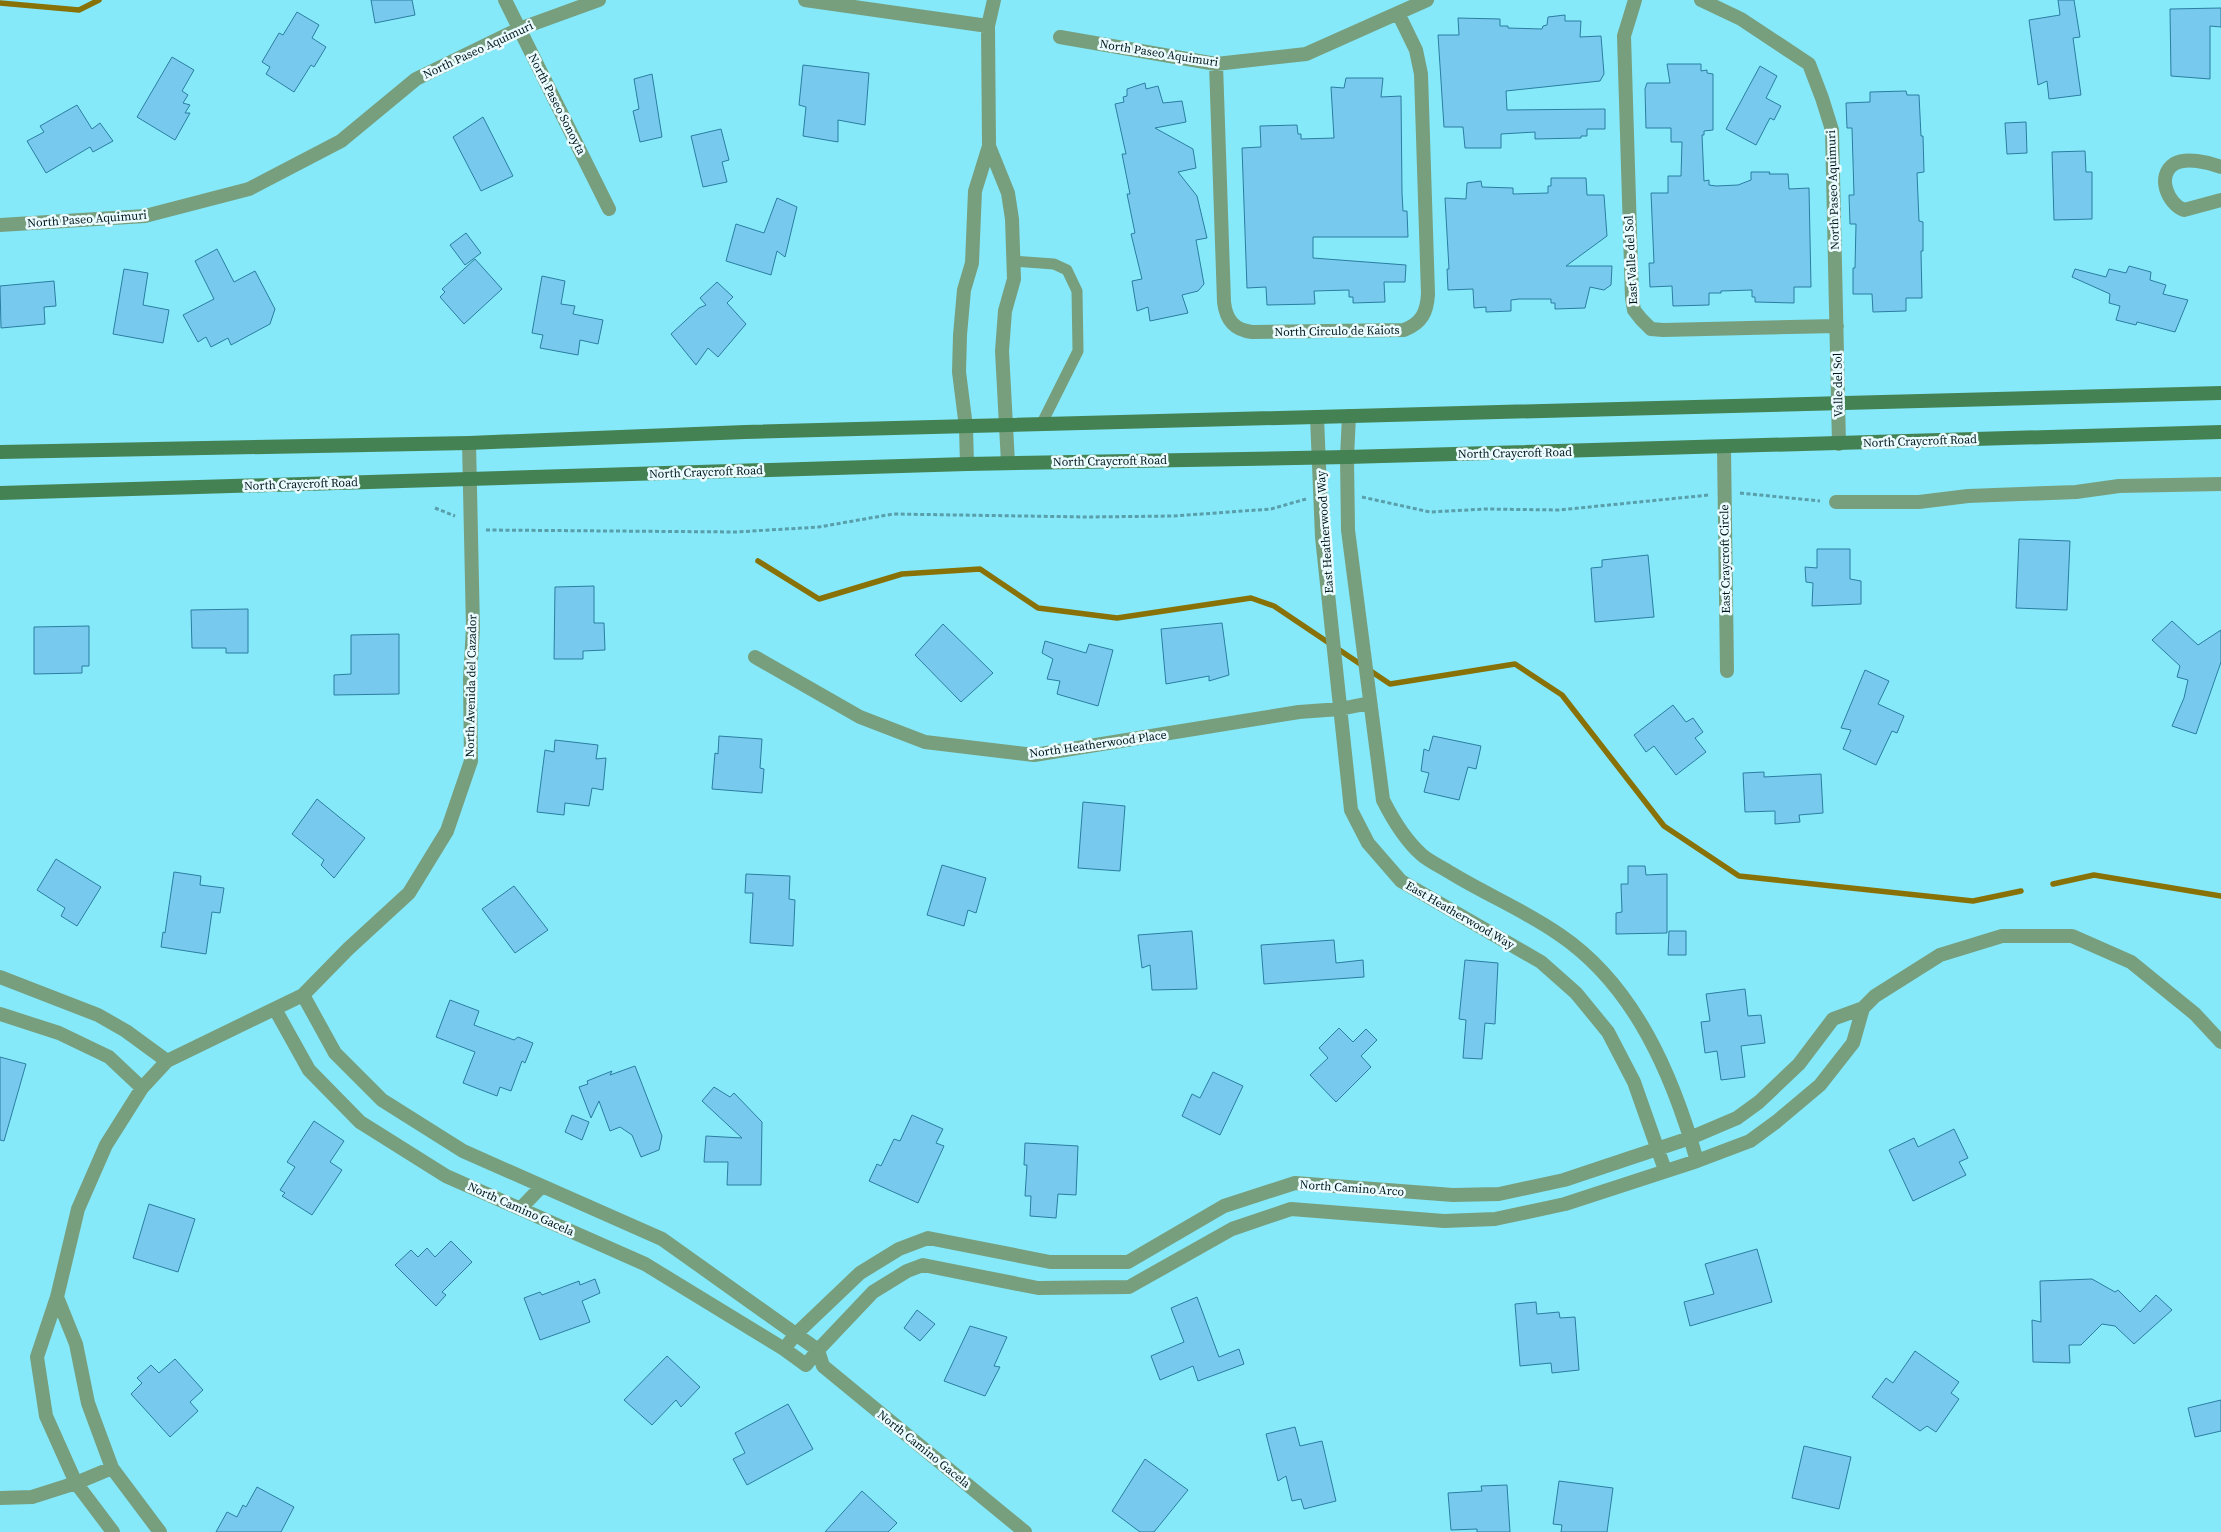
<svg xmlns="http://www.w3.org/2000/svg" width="2221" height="1532" font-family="'Source Serif 4',serif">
  <rect width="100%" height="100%" fill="#86e9f9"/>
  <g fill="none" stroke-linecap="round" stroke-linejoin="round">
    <path stroke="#887208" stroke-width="5.5" d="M0,3L79,10L99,0
      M758,561L819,599L902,574L980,569L1038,608L1117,618L1251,598L1274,606L1390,684L1515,664L1562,695L1664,826L1739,876L1973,901L2021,891
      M2053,884L2094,875L2221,896"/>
  </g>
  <path fill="#78c9ee" stroke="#297ea1" d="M371,0H412L415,15L375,23Z
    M2058,0H2074L2080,37L2073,38L2081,95L2049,99L2047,81L2038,85L2029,20L2060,15Z
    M2221,8V27L2210,26V79L2171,76L2170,9Z
    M297,12L319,25L312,38L326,47L314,67L311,65L294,92L266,74L270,67L262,62L279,33L283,35Z
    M1565,15V21H1581L1580,37L1601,36L1604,74L1600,81L1506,91L1507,110L1605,109V129H1587V136H1581V138L1535,139V132L1501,134V148H1465L1463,127H1444L1438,35H1459L1458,18L1500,19V26H1508V28L1542,29L1543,26L1547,25L1548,17Z
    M172,57L194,70L182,91L188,95L183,103L190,105L185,113H190L175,140L137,117Z
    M1667,64H1701V71L1707,70V73L1713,74V130L1704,131V135H1702L1704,181L1709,180V185L1716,186L1738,185L1751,180V172H1770L1769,174H1788L1789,189L1809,188L1811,287H1794V303L1755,302V297H1752V290L1721,291V293H1709V305L1673,306L1672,286L1650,287L1649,263H1654L1651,193H1668V176H1681L1682,142H1671V128H1646L1645,89L1647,83H1670Z
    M803,65L869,73L865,125L838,120V142L803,136L806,107L799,105Z
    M1760,66L1777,76L1766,98L1781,106L1774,120L1770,118L1756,145L1726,129Z
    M652,74L662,137L640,142L633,111L639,109L634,79Z
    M1346,78H1383L1381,97L1401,96L1402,193L1403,211H1407L1408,237H1313V258L1406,265L1405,282H1384L1385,302L1353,303V297H1349V290L1314,291L1315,304L1267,305L1266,287L1247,288L1242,148L1261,147L1260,126L1297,125L1298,134H1301V139L1334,138L1331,87L1344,88Z
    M1145,83L1146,89L1158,86L1163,103L1182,101L1186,122L1155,128L1193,149L1196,168L1178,172L1197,196L1207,238L1196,240L1204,284L1198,291L1182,295L1188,313L1150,321L1148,307L1137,311L1132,281L1142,279L1131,234L1135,233L1127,194H1130L1122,154H1126L1115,104L1124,102L1123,97L1127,96V89Z
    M1906,91L1907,95H1919L1921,136H1923L1924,172L1917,173L1919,221L1923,222V251H1921L1922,298H1906V311L1873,312L1872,294H1853V268H1855L1856,224H1850L1849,195H1854L1852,128H1847L1846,103L1870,102V92Z
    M77,105L92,129L100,123L113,141L93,152L90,147L46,173L27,141L44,132L40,126Z
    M483,117L513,176L481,191L453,137Z
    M2026,122L2027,153L2007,154L2005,123Z
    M721,129L729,160L722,162L727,182L703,187L691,136Z
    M2085,151L2086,172H2092V219L2054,220L2052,152Z
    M1551,178H1586L1587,195H1604L1607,236L1566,266H1612L1611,285L1604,290L1590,287L1585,308L1555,309V303H1551V299H1519L1511,300V311L1486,312V307L1474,308L1473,289L1448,290L1447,269H1449L1445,198L1466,199L1467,183L1481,181L1482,187L1513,188V194L1548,193V186H1551Z
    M777,198L797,207L785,257L777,251L771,275L726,261L736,224L764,233Z
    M466,233L481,253L465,265L450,245Z
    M217,249L234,282L255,271L275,309L270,324L231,345L228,338L211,347L206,337L198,342L183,315L214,299L195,261Z
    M475,259L502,289L464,324L440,297L445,292L442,289Z
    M2129,266L2151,272L2150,280L2166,285L2163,294L2188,300L2175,332L2137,322L2136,325L2116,320L2120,306L2109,303L2110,294L2072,277L2075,269L2106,277L2109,269L2126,273Z
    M124,269L148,273L143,305L169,310L163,343L113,334Z
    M542,276L565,281L561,304L575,306L573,314L603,320L598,344L580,340L578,355L540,348L543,335L532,333Z
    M54,281L56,306L44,307L45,324L1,328L0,286Z
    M717,282L733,297L727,303L746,324L718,357L708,348L696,365L671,334L699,308L706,305L700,298Z
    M2019,539L2070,541L2067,610L2016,608Z
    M1817,549H1850V579L1861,581V604L1812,606L1813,583L1806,582L1805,567L1817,568Z
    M1648,555L1654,617L1595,622L1591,568L1602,567V560Z
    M594,586V623H604L605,650L583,651V659H554L555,587Z
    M248,609V653H226V648H192L191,610Z
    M2172,621L2198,645L2221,630V662L2196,734L2172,726L2184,698L2188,680L2177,677L2180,666L2152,640Z
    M1222,623L1229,675L1209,681V676L1166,684L1161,629Z
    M943,624L993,673L961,702L915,655Z
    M89,626V666H82V673L34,674V627Z
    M399,634V694L334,695V675L351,674V635Z
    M1045,641L1086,653L1089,644L1113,650L1098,706L1057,694L1060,681L1047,679L1053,659L1042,653Z
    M1865,670L1889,681L1878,704L1904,716L1897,733L1892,731L1876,765L1843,749L1851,730L1841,728Z
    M1673,705L1686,722L1693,718L1703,732L1695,738L1706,752L1676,775L1654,746L1646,752L1634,735Z
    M719,736L762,739L760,768L764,769L762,793L712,789L715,753L718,754Z
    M1433,736L1481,746L1476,769L1468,767L1459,800L1424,792L1429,773L1421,771L1424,749L1429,751Z
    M555,740L598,745L596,759L606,758L603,790L592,788L589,806L565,803L564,815L537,812L545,750L554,752Z
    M1764,772V777L1821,774L1823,813L1799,815L1800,822L1775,824V811L1745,812L1743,773Z
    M317,799L365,838L334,878L321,865L324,860L292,834Z
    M1083,802L1125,806L1120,871L1078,868Z
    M56,859L101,887L77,926L61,916L65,908L37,890Z
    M942,865L986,878L976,913L968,910L964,926L927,915Z
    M1628,866H1645L1646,875L1667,874V933L1616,934V913L1622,912L1621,884H1628Z
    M174,872L201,876L200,885L224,888L220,913L212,912L206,954L161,947L163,932L165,933Z
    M746,874L790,876L789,899L795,900L793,946L750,943L753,893H745Z
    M514,886L548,930L515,953L482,909Z
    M1192,931L1197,989L1152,990L1150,965L1142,968L1138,935Z
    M1669,931H1686V955H1668Z
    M1334,940L1336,963L1363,960L1364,977L1264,984L1261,945Z
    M1465,960L1498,963L1495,1024L1485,1023L1482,1059L1463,1058L1466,1020L1459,1019Z
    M1745,989L1748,1016L1761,1015L1765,1043L1741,1046L1745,1077L1721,1080L1717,1051L1705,1053L1701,1022L1710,1021L1706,994Z
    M450,1000L479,1011L474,1025L514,1040L518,1037L533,1043L525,1063L522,1061L511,1091L500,1087L497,1096L463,1083L475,1052L436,1037Z
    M1339,1028L1353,1042L1366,1029L1377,1040L1361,1056L1371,1067L1336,1102L1310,1075L1328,1058L1319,1048Z
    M0,1057L26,1064L4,1141L0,1140Z
    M635,1066L662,1136L659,1150L641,1157L632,1135L620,1127L610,1131L599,1101L591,1118L579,1087L588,1084L587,1081L612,1071L610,1075Z
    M1213,1072L1243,1086L1220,1135L1182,1116L1192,1094L1200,1098Z
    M714,1087L730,1097L734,1093L762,1122L761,1185H727L728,1162H704L706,1136L742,1138L702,1101Z
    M572,1115L589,1122L582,1140L565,1132Z
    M912,1115L943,1129L936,1143L944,1146L918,1203L869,1181L877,1164L881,1166L894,1139L900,1141Z
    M314,1121L344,1141L330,1162L342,1170L312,1215L282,1196L285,1193L280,1190L295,1167L287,1162Z
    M1954,1129L1968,1158L1959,1162L1966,1175L1913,1201L1889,1150L1914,1138L1918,1147Z
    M1025,1143L1078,1146L1076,1195L1058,1194L1056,1218L1030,1216L1031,1196H1025L1027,1165H1024Z
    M149,1204L195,1219L178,1272L133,1258Z
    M451,1241L472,1262L442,1292L446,1295L436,1306L395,1265L411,1250L418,1257L427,1248L435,1257Z
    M1757,1249L1772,1302L1690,1326L1684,1302L1714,1294L1705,1264Z
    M595,1279L600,1293L582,1301L590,1322L540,1340L524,1298L540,1292L542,1295L579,1281L580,1285Z
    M2092,1279L2115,1292L2118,1290L2140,1312L2156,1295L2172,1310L2134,1344L2115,1326L2102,1324L2081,1345H2069L2070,1363L2033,1362L2032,1320L2041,1322L2040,1281Z
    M1197,1297L1219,1357L1239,1349L1244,1364L1198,1381L1193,1366L1160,1380L1151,1356L1184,1342L1171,1308Z
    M1536,1302L1537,1314L1559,1312L1560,1318L1575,1317L1579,1370L1552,1373L1551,1363L1520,1366L1515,1304Z
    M917,1310L935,1324L920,1341L904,1328Z
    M970,1326L1007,1337L994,1366L1000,1367L985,1396L944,1381Z
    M1915,1351L1959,1382L1951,1393L1959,1399L1936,1432L1927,1426L1920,1431L1872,1397L1886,1378L1893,1383Z
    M667,1356L700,1387L681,1407L676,1400L652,1425L624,1400Z
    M175,1359L203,1390L190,1402L198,1411L170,1437L131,1394L142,1383L137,1378L151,1365L159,1373Z
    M2221,1400V1431L2195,1437L2188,1408Z
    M788,1404L813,1449L747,1485L733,1459L745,1453L735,1433Z
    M1295,1427L1300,1446L1322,1441L1336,1501L1304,1509L1301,1499L1292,1501L1286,1476L1278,1481L1266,1434Z
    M1804,1446L1851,1457L1839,1509L1792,1498Z
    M1145,1459L1188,1490L1154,1532H1140L1112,1511Z
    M1559,1481L1613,1488L1607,1532H1561L1562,1525L1553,1524Z
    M1507,1485L1510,1532H1477V1529L1451,1530L1448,1493L1482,1491L1481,1486Z
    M257,1487L294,1507L281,1532H216L227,1512L237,1517L243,1505L246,1507Z
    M862,1491L897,1523L888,1532H825Z"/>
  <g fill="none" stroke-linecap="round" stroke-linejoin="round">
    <path stroke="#589fab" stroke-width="3" stroke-dasharray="4 2.5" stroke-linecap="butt" d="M1740,493L1820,501
      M1362,497L1430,512L1486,509L1559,510L1709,495
      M435,508L455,516
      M486,530L736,532L819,527L893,514L1088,517L1174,516L1271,509L1306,499"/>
    <path stroke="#779f7e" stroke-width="11" d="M1014,261L1054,264L1067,270L1077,291L1078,351L1041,425"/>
    <path stroke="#779f7e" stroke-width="14" d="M505,0L609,209
      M805,0L988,26
      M1635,0L1624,36L1632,298L1634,310L1641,319L1651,329L1663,330L1837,326
      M1701,0L1741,19L1809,64L1822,98L1832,130L1839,444
      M1060,37L1216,64L1306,54L1427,0
      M1216,64L1224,302C1226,320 1234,330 1252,332L1404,330C1422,323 1427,312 1428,294L1421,74L1416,50L1398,13
      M989,146L1008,193L1012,219L1014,279L1005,311L1002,351L1008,463
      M2221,167C2208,162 2186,157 2174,164C2156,176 2168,204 2184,210L2221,200
      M0,225L145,216L249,189L341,141L416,79L519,29L599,0
      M1349,416L1347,457L1348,530L1383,800C1393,820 1405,840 1422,855C1430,862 1442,867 1451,873C1487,895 1526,911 1560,935C1635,986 1673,1076 1697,1161
      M1317,417L1322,537L1351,810L1368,843L1401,881L1541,962L1576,993L1608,1032L1634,1082L1665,1170
      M1724,448L1727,671
      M967,464L966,427L959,372L960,335L964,290L972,263L975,191L989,146L988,26L994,0
      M1836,502H1919L1968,496L2076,492L2119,486L2221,484
      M755,657L860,717L925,742L1034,755L1299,712L1340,709L1370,703
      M0,977L98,1015L126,1031L167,1061
      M303,995L335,1053L382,1100L463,1151L662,1239L818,1350L823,1366
      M275,1009L309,1070L360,1122L446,1176L645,1264L784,1349L806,1365
      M0,1014L59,1033L109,1057L142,1088
      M521,1208L542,1186
      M57,1297L76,1344L88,1403L112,1468L160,1532
      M784,1349L796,1334L860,1273L899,1249L928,1238L1050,1262H1128L1224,1206L1295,1183L1453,1195L1499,1194L1564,1180L1690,1138L1737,1118L1759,1102L1799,1064L1833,1019L1863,1008L1875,996L1940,955L2002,936H2072L2131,962L2195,1014L2221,1042
      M806,1365L818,1350L873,1292L907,1271L923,1265L1038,1288L1129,1287L1232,1229L1291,1209L1444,1221L1495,1219L1565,1204L1697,1161L1750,1141L1776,1122L1820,1085L1853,1043L1863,1008
      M823,1366L1025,1532
      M0,1498L32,1497L76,1483L112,1468
      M113,1532L76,1483L46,1416L37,1357L57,1297L78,1209L106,1145L142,1088L167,1061L303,995L348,949L409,893L447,831L471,761L470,679L473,628L469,443"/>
    <path stroke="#448253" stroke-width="14" d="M0,452L469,443L745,432L2221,393
      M0,493L967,464L1347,457L2221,432"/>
  </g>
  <g text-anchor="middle" stroke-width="5" stroke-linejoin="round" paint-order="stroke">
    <g font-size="12" fill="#021619" stroke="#eafcff">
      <text transform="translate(478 50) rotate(-25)" y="4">North Paseo Aquimuri</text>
      <text transform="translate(1159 53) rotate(9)" y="4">North Paseo Aquimuri</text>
      <text transform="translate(557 104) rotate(63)" y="4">North Paseo Sonoyta</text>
      <text transform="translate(1833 190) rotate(-92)" y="4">North Paseo Aquimuri</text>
      <text transform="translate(87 219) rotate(-4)" y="4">North Paseo Aquimuri</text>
      <text transform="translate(1631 260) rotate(-93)" y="4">East Valle del Sol</text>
      <text transform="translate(1337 331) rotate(-1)" y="4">North Circulo de Kaiots</text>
      <text transform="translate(1838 385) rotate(-91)" y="4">Valle del Sol</text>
      <text transform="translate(1920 441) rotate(-2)" y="4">North Craycroft Road</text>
      <text transform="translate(1515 453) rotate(-1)" y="4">North Craycroft Road</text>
      <text transform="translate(1110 461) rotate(-1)" y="4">North Craycroft Road</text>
      <text transform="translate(706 472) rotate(-2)" y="4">North Craycroft Road</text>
      <text transform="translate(301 484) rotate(-2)" y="4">North Craycroft Road</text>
      <text transform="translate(1325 532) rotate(-94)" y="4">East Heatherwood Way</text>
      <text transform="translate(1725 559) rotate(-91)" y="4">East Craycroft Circle</text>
      <text transform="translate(471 686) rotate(-89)" y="4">North Avenida del Cazador</text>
      <text transform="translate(1098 744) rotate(-8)" y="4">North Heatherwood Place</text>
      <text transform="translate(1460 915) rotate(30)" y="4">East Heatherwood Way</text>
      <text transform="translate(1352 1188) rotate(4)" y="4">North Camino Arco</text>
      <text transform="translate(521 1209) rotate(24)" y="4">North Camino Gacela</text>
      <text transform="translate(924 1449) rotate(39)" y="4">North Camino Gacela</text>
    </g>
  </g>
</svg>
